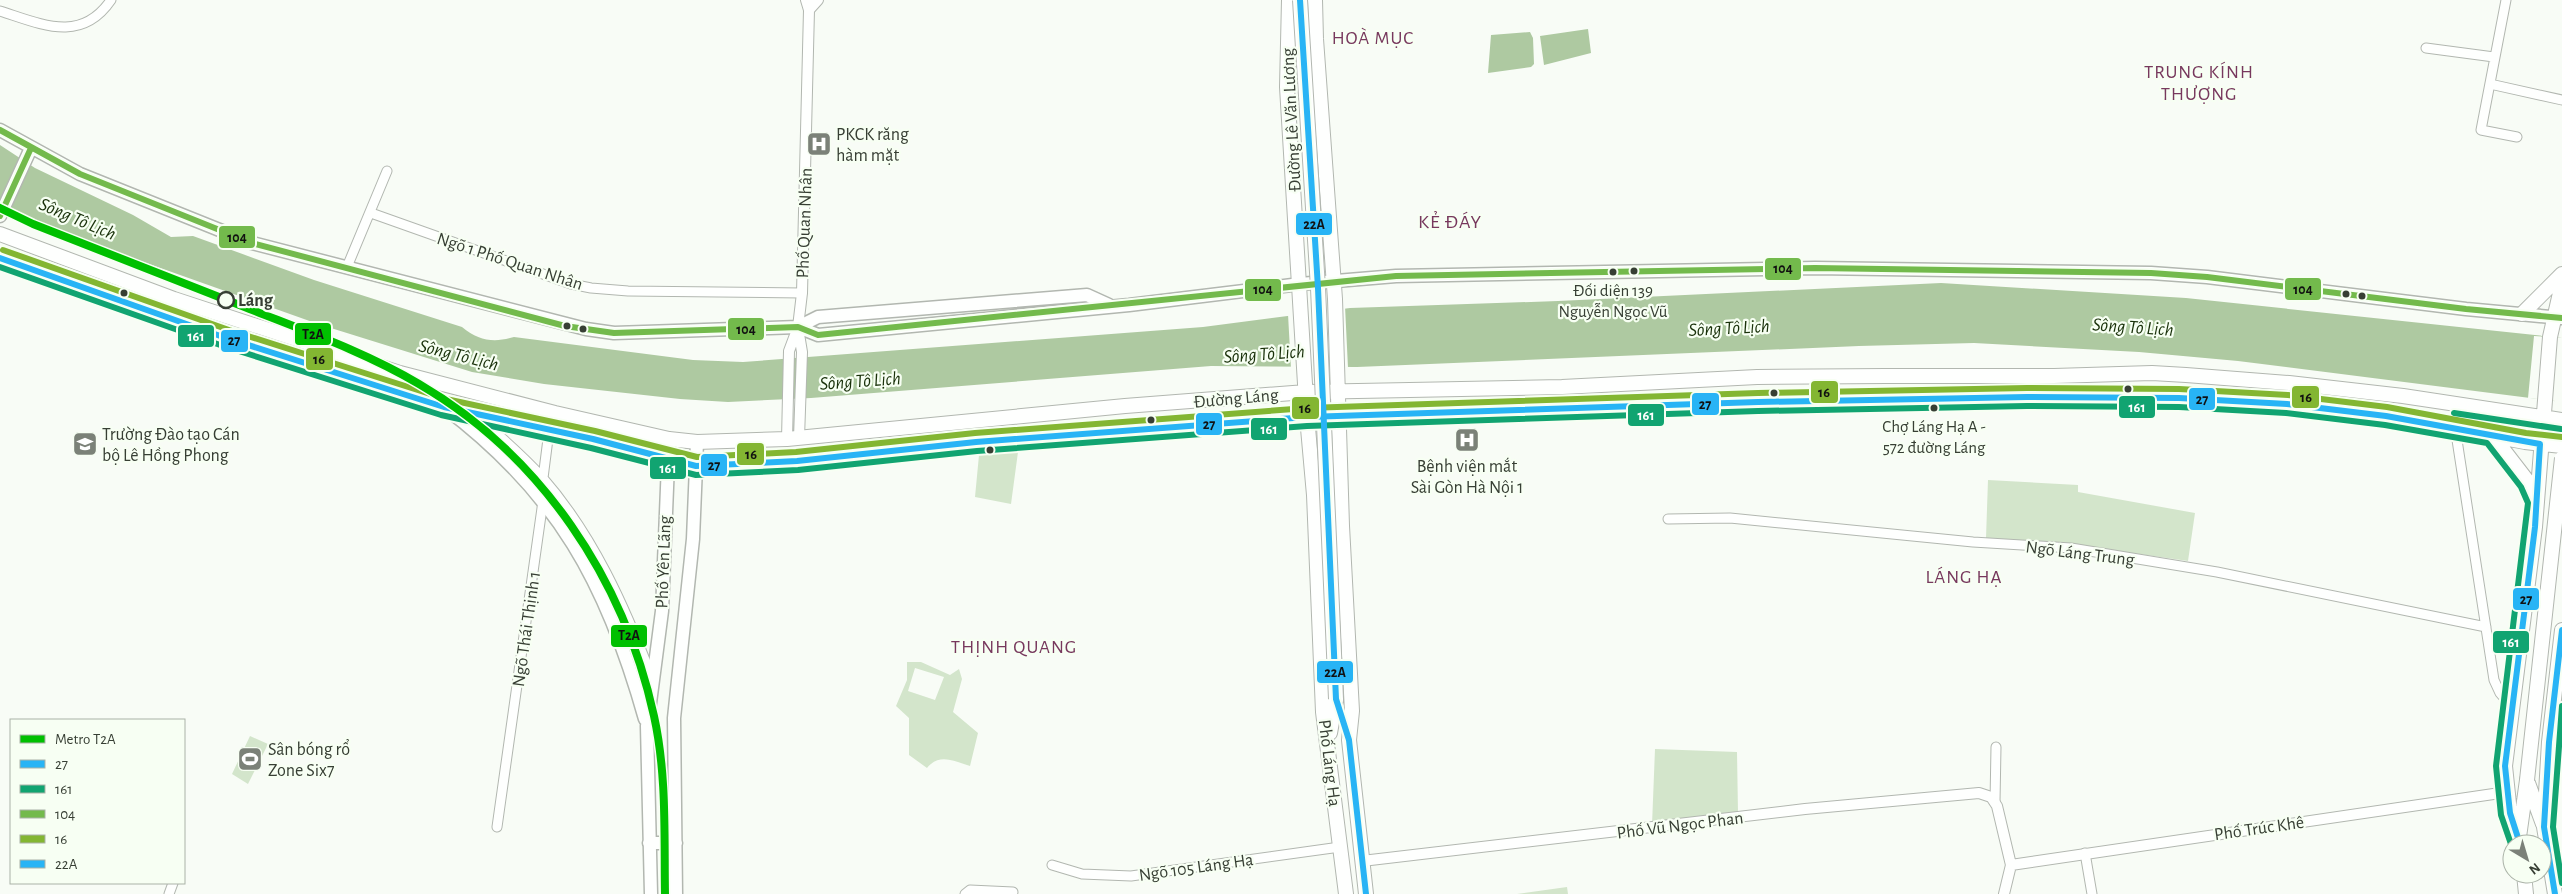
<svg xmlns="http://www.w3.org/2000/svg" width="2562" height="894" font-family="'Alegreya Sans',sans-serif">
  <rect width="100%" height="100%" fill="#f8fcf6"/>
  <path fill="#d3e5cb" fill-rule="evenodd" d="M1018,452L1011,504L975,497L979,455Z
    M1988,480L2078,485V492L2195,513L2188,561L2077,545L1986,538Z
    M907,662H921L950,675L959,669L962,679L953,712L978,733L970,766C954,761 939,753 927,768L909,755V718L896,706L907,680ZM915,668L944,677L935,700L908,691Z
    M250,736L268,744L248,784L232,774Z
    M1655,749L1737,752L1738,812L1652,825Z
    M1567,887L1568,894H1517Z"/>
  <path fill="#aec9a1" d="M1588,29L1591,53L1544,65L1540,36Z
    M1530,32L1533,38L1534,64L1531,67L1488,73L1491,35Z
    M0,145L35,168L133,215L171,237L193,236L314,280L462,327C479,341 494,343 514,337L693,360L743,362L1203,327L1350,308L1558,301L1941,283L2186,298L2562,338V402L2238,361L2139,352L1974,343L1859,346L1357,367L1211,366L811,398L728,402L680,399L544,384L472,372L318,324L93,244L32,221L0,204Z"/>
  <path fill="#f8fcf6" d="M1345,306L1348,368L1291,369L1288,314Z
    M2534,336L2562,338V404H2555V401L2528,398Z"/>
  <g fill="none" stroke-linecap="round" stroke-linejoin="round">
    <defs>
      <path id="minor" d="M2506,0L2481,130L2517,137
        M0,11C41,24 81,44 111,0
        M2426,48L2494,57
        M2490,84L2562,100
        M371,213L571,284L591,288L628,291L802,293
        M347,267L387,171
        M478,417C500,436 522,455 542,477C593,535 625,607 652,678
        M2455,427L2494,680L2500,693L2512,707
        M1668,519L1730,518L1973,542L2071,548L2217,572L2486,627
        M1995,802L1996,747
        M497,827L543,501V478L549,431
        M2085,853L2092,894
        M1052,865L1082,874L1131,876L1340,847
        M169,894L173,883
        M965,894L970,890L1013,892"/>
      <path id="tertiary" d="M809,10L818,0
        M798,328L802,352L799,438
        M787,439L789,351L798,327L802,293L809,10L806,0
        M1362,861L1805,809L1979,793L1991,797L1997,806L2011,865L2004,894
        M2011,865L2507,792"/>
      <path id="secondary" d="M0,130L80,174L252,243L586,329L614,333L798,327L818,317L1087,295L1109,305
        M0,216L31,148
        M798,327L818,335L1129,305L1300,284L1396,276L1815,268L2151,273L2207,277L2466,309L2562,318
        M444,407C558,493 607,583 645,719
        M649,843H676
        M651,894L647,726L662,611L669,439
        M676,894L674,718L693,539L697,442"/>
      <path id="primary" d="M1289,0L1287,87L1307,417L1314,495L1323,712L1346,894
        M1315,0L1316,39L1335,299L1342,526L1352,711L1349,740L1366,894
        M0,234L174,299L400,373L555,413L669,439L697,442L787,439L1125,406L1306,392L1562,387L1757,377L1886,376H2054L2152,373L2186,375L2289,383L2403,396L2562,420
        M0,258L226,338L444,407L549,431L593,439L696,466L797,461L976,442L1307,417L1758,402L2027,397L2179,398L2287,404L2386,416L2525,442L2562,446
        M2522,314L2562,274
        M2492,435L2529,483L2535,498
        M1330,733L1336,699
        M2528,783L2543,824
        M2519,837L2527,780
        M2520,844L2510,813L2505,766L2535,527L2550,337L2562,284
        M2524,874L2526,894
        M2555,894L2544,827L2549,742L2562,630"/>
    </defs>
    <use href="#minor" stroke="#b2b7b0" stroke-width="11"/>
    <use href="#tertiary" stroke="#b2b7b0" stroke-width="12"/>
    <use href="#secondary" stroke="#b2b7b0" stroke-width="15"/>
    <use href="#primary" stroke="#b2b7b0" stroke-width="16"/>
    <use href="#minor" stroke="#fefffe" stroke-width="9"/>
    <use href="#tertiary" stroke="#fefffe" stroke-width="10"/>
    <use href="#secondary" stroke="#fefffe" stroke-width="12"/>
    <use href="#primary" stroke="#fefffe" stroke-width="14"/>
    <defs>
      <path id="primary-bridge" d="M1300,0L1318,288L1336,699
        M2527,780L2562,458"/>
    </defs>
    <use href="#primary-bridge" stroke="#b2b7b0" stroke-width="16" stroke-linecap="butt"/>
    <use href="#primary-bridge" stroke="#fefffe" stroke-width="14"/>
    <defs>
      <path id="bus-1" d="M0,258L226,338L444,407L593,439L696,466L797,461L976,442L1307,417L1758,402L2027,397L2179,398L2287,404L2386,416L2540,444L2535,527L2505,766L2510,813L2520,844
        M2555,894L2544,827L2549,742L2562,630"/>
      <path id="bus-2" d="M0,267L223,346L441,415L591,448L696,475L798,470L977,451L1307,426L1758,411L2027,406L2179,407L2286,413L2385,425L2487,443L2521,487L2528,503L2496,766L2501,815L2512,847
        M2454,413L2561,429
        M2562,706L2553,827L2562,883"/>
      <path id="bus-3" d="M0,130L80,174L252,243L565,326L614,333L798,327L818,335L1396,276L1815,268L2151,273L2207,277L2466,309L2562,318
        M0,216L31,148"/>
      <path id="bus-4" d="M3,250L229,330L446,399L595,431L697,457L796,452L975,433L1307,408L1758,393L2027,388L2179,389L2288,395L2387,407L2526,433L2562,437"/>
      <path id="bus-5" d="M1300,0L1318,288L1336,699L1349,740L1366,894"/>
    </defs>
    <use href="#bus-1" stroke="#f7fff3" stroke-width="10"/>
    <use href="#bus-2" stroke="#f7fff3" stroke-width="10"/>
    <use href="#bus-3" stroke="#f7fff3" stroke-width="10"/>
    <use href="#bus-4" stroke="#f7fff3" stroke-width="10"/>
    <use href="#bus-5" stroke="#f7fff3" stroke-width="10"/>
    <use href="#bus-1" stroke="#28b4f5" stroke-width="6"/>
    <use href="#bus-2" stroke="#11a471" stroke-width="6"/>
    <use href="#bus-3" stroke="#73ba4c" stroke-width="6"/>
    <use href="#bus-4" stroke="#83b632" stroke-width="6"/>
    <use href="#bus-5" stroke="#28b4f5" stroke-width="6"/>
    <defs>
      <path id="metro-1" d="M0,208L33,224C103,251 172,279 242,306C302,330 363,351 419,384C541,455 624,579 654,716C667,775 664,835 665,894"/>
    </defs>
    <use href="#metro-1" stroke="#f7fff3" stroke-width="11"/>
    <use href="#metro-1" stroke="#00c000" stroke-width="8"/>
  </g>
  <defs>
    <symbol id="hospital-square" viewBox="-11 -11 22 22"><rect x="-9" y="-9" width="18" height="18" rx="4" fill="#7b8178" stroke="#f7fff3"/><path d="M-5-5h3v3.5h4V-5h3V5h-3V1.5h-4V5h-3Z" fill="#fff"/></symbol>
    <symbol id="university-square" viewBox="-11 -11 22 22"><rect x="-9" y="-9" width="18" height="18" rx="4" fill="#7b8178" stroke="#f7fff3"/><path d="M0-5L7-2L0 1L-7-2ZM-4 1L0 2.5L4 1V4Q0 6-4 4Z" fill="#fff"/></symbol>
    <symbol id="stadium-square" viewBox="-11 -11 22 22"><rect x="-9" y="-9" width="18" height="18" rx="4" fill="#7b8178" stroke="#f7fff3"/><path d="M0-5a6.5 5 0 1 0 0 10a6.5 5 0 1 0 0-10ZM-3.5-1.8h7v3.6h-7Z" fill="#fff"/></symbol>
  </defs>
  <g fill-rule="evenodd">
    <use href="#hospital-square" x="805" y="130" width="28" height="28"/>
    <use href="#hospital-square" x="1453" y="426" width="28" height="28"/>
    <use href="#university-square" x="71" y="430" width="28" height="28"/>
    <use href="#stadium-square" x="236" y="745" width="28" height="28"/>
  </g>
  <g fill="#373f34" stroke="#f7fff3" stroke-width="2">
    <circle cx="1634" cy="271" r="4.5"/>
    <circle cx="1613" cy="272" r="4.5"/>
    <circle cx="124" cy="293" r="4.5"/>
    <circle cx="2346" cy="294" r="4.5"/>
    <circle cx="2362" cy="296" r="4.5"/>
    <circle cx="567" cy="326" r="4.5"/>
    <circle cx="583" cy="329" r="4.5"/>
    <circle cx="2128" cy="389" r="4.5"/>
    <circle cx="1774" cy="393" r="4.5"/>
    <circle cx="1934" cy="408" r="4.5"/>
    <circle cx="1151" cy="420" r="4.5"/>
    <circle cx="990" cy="450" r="4.5"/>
  </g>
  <circle fill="#f7fff3" stroke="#373f34" stroke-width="2.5" cx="226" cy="300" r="8"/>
  <g text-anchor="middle" stroke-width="4.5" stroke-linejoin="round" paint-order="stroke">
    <g font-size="17" fill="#373f34" stroke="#f7fff3">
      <text x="1613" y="296">Đối diện 139<tspan x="1613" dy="21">Nguyễn Ngọc Vũ</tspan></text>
      <text x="1934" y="432">Chợ Láng Hạ A -<tspan x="1934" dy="21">572 đường Láng</tspan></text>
    </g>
    <g font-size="18" fill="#373f34" stroke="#f7fff3">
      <text transform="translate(1291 120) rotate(-93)" y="6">Đường Lê Văn Lương</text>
      <text transform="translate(804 223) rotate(-88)" y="6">Phố Quan Nhân</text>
      <text transform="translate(510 261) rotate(18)" y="6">Ngõ 1 Phố Quan Nhân</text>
      <text transform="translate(1236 398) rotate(-5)" y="6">Đường Láng</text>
      <text transform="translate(2080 553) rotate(7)" y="6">Ngõ Láng Trung</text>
      <text transform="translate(663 562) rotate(-88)" y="6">Phố Yên Lãng</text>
      <text transform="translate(526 629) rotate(-82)" y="6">Ngõ Thái Thịnh 1</text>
      <text transform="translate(1330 763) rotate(83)" y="6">Phố Láng Hạ</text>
      <text transform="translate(1680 825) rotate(-7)" y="6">Phố Vũ Ngọc Phan</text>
      <text transform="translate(2259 828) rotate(-8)" y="6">Phố Trúc Khê</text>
      <text transform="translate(1196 867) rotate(-8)" y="6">Ngõ 105 Láng Hạ</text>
    </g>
    <g font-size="18" fill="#373f34" stroke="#f7fff3" text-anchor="start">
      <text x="836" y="140">PKCK răng<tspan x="836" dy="21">hàm mặt</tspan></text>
      <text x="102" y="440">Trường Đào tạo Cán<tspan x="102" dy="21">bộ Lê Hồng Phong</tspan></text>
      <text x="1467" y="472" text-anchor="middle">Bệnh viện mắt<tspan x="1467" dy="21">Sài Gòn Hà Nội 1</tspan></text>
      <text x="268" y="755">Sân bóng rổ<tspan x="268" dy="21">Zone Six7</tspan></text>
    </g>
    <g font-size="18" font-weight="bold" fill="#373f34" stroke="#f7fff3" text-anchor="start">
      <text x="238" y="306">Láng</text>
    </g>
    <g font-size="19" letter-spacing="1" fill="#77385d" stroke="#f7fff3">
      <text x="1373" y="44">HOÀ MỤC</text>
      <text x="2199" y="78">TRUNG KÍNH<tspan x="2199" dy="22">THƯỢNG</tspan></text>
      <text x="1964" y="583">LÁNG HẠ</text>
      <text x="1014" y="653">THỊNH QUANG</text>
    </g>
    <g font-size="19" font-style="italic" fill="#19310a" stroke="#f7fff3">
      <text transform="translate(78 218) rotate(23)" y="7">Sông Tô Lịch</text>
      <text transform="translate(2133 326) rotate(4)" y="7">Sông Tô Lịch</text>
      <text transform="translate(1729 327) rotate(-3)" y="7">Sông Tô Lịch</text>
      <text transform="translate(1264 353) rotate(-4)" y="7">Sông Tô Lịch</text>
      <text transform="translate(459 354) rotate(14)" y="7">Sông Tô Lịch</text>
      <text transform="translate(860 380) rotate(-4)" y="7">Sông Tô Lịch</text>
    </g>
    <g font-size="20" letter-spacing="1" fill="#77385d" stroke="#f7fff3">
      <text x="1450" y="228">KẺ ĐÁY</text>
    </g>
  </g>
  <g stroke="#f7fff3" stroke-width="2">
    <rect x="1295" y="212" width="38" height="24" rx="5" fill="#28b4f5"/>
    <rect x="218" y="225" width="38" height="24" rx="5" fill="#73ba4c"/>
    <rect x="1764" y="257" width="38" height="24" rx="5" fill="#73ba4c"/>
    <rect x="2284" y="277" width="38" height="24" rx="5" fill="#73ba4c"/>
    <rect x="1244" y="278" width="38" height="24" rx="5" fill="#73ba4c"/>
    <rect x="727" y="317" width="38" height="24" rx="5" fill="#73ba4c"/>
    <rect x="294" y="322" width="38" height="24" rx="5" fill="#00c000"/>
    <rect x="177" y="324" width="38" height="24" rx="5" fill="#11a471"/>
    <rect x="220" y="329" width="29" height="24" rx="5" fill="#28b4f5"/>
    <rect x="305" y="347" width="29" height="24" rx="5" fill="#83b632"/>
    <rect x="1810" y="380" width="29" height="24" rx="5" fill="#83b632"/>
    <rect x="2291" y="385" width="29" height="24" rx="5" fill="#83b632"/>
    <rect x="2188" y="387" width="28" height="24" rx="5" fill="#28b4f5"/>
    <rect x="1691" y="392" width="29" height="24" rx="5" fill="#28b4f5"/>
    <rect x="2118" y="395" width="38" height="24" rx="5" fill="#11a471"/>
    <rect x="1291" y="396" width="29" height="24" rx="5" fill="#83b632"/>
    <rect x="1627" y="403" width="38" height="24" rx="5" fill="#11a471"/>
    <rect x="1195" y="412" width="28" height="24" rx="5" fill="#28b4f5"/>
    <rect x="1250" y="417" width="38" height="24" rx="5" fill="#11a471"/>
    <rect x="736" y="442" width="29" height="24" rx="5" fill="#83b632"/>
    <rect x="700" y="453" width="28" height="24" rx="5" fill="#28b4f5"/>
    <rect x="649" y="456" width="38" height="24" rx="5" fill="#11a471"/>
    <rect x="2512" y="587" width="28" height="24" rx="5" fill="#28b4f5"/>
    <rect x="610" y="624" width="38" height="24" rx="5" fill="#00c000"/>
    <rect x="2492" y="630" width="38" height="24" rx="5" fill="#11a471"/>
    <rect x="1316" y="660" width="38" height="24" rx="5" fill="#28b4f5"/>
  </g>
  <g font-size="14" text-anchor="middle" font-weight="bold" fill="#fff">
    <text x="196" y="341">161</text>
    <text x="2137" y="412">161</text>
    <text x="1646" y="420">161</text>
    <text x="1269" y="434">161</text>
    <text x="668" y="473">161</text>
    <text x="2511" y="647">161</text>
  </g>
  <g font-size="14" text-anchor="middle" font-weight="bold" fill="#111">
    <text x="1314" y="229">22A</text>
    <text x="237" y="242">104</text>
    <text x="1783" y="273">104</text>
    <text x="2303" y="294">104</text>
    <text x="1263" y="294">104</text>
    <text x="746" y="334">104</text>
    <text x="313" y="339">T2A</text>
    <text x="234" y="345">27</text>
    <text x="319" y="364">16</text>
    <text x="1824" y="397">16</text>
    <text x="2306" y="402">16</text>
    <text x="2202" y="404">27</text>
    <text x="1705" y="409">27</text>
    <text x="1305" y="413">16</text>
    <text x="1209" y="429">27</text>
    <text x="751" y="459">16</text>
    <text x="714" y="470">27</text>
    <text x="2526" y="604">27</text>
    <text x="629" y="640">T2A</text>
    <text x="1335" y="677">22A</text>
  </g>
  <rect x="10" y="719" width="175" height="165" fill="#f7fff3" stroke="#aab2a7"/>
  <rect x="20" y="735" width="25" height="8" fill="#00c000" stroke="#aab2a7"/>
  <text x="55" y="744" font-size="15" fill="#373f34">Metro T2A</text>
  <rect x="20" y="760" width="25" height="8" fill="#28b4f5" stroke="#aab2a7"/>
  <text x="55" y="769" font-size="15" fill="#373f34">27</text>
  <rect x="20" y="785" width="25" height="8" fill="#11a471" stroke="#aab2a7"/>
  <text x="55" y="794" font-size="15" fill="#373f34">161</text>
  <rect x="20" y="810" width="25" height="8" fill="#73ba4c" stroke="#aab2a7"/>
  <text x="55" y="819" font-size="15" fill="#373f34">104</text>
  <rect x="20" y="835" width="25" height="8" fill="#83b632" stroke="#aab2a7"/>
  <text x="55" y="844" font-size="15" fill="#373f34">16</text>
  <rect x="20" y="860" width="25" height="8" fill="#28b4f5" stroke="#aab2a7"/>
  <text x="55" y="869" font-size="15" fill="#373f34">22A</text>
  <g transform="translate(2527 859) rotate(142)"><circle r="24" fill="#f7fff3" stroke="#aab2a7"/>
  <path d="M0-4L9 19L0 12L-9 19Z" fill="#7b8178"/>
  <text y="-8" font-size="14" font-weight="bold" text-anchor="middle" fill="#373f34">N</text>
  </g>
</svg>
